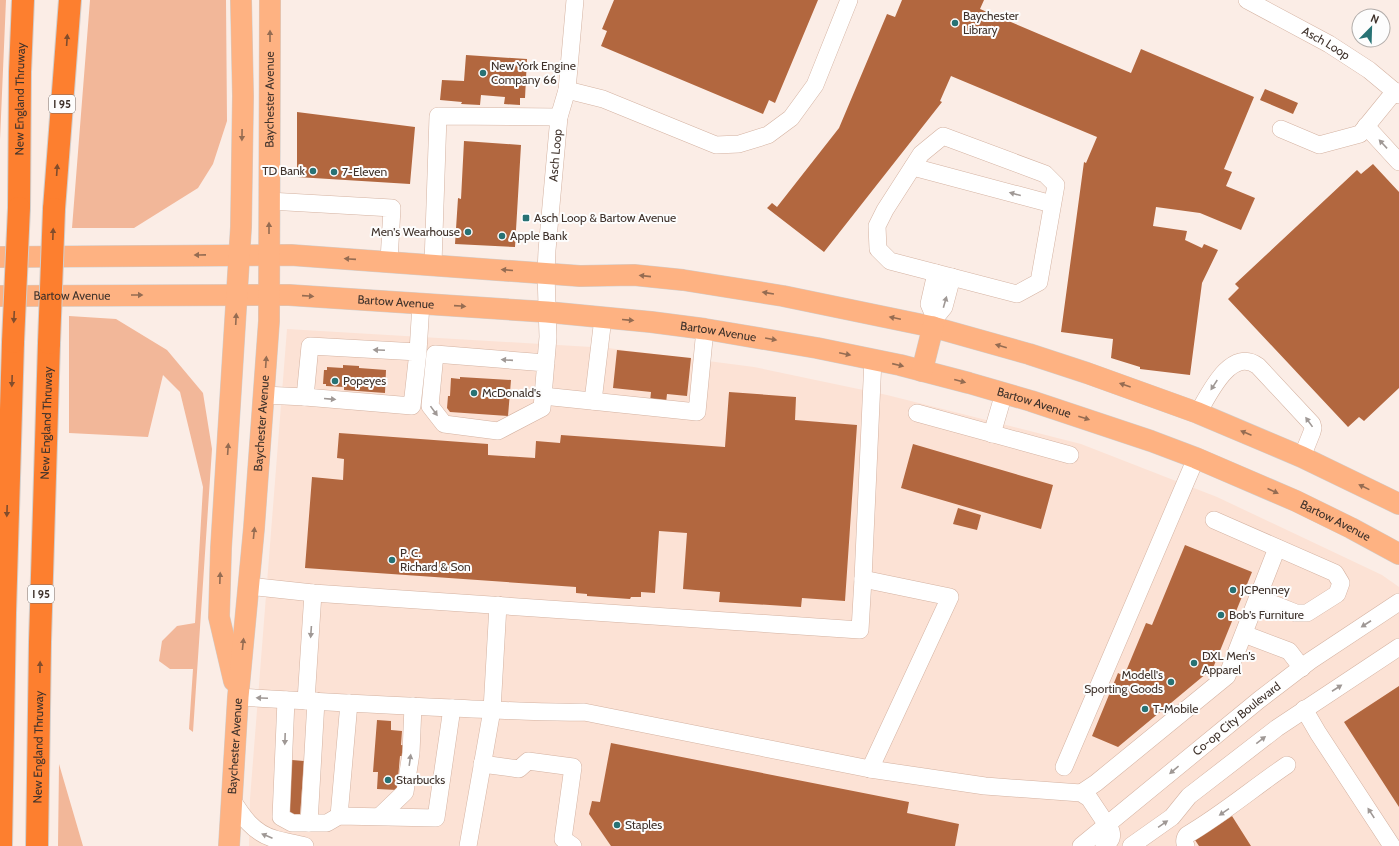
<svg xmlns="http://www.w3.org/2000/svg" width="1399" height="846" font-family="Cabin,sans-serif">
  <rect width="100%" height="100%" fill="#fbede6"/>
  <path fill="#fce2d5" d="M287,329L608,348L754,367L887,395L1081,444L1217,497L1382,575L1399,587V846H249L250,799Z"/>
  <path fill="#f2b799" d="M0,0H6L0,140Z
    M90,0H226L227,121L213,164L198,188L134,228H72Z
    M69,316L116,319L167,350L203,393L212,449L193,732L189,729L193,669H170L159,661L162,641L177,626L195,623L203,487L180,392L163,375L148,437L69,433Z
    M59,764L83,846H58Z"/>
  <path fill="#b2673f" d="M614,0H818L775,103L769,100L763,114L601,46L607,31L602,29Z
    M902,0H984L980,9L1131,73L1141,49L1254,97L1224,169L1232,172L1226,186L1255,198L1241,230L1200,213L1156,207L1153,226L1187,231L1185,240L1202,248L1204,244L1218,250L1202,283L1190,375L1140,369V367L1111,358L1113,339L1061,332L1084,162L1086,163L1097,137L951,76L940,101L942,102L824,252L767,208L772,203L777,207L839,128L887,14L895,17Z
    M466,55L527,59L525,98H520V105L504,104L505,97L481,95L480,105L461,104L462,102L440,100L442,80L464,81Z
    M1265,89L1298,103L1293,114L1260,100Z
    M297,112L415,127L410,184L297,177Z
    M464,141L521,145L515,247L455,244L458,198L461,199Z
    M1373,164L1399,192V388L1364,421L1359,417L1348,427L1228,299L1239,288L1235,284L1357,170L1361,174Z
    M617,350L691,358L687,396L667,394L666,403L650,402L651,392L613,388Z
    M343,365L359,366V368L386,370L385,393L344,390V387L326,386V384H323L324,370H327V367L343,368Z
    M460,377L511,380L508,416L450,412L447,408L448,396H450L451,378L460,379Z
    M729,392L796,397L795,420L857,425L845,601L802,598L801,607L719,602L720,592L683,589L687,533L659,531L655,593L641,592V597H631L630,599L587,596V594L576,593V587L305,568L312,477L343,480L344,459L337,458L339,433L488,444V455L535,458L536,441L560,443L561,435L725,447Z
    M913,444L1053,485L1041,529L901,488Z
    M958,508L981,515L977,530L953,524Z
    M1185,545L1252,572L1213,668L1118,747L1092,736L1118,673L1124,676L1146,623L1152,625Z
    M1399,686V807L1344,722Z
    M377,720L391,721V730L402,731L401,745L408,746L407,756H400L397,790L377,789L378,772H373Z
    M611,743L909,802L907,813L959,824L955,846H611L589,814L592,801L600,802Z
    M292,760L304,761L300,816L288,815Z
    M1232,816L1251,846H1199L1195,840Z"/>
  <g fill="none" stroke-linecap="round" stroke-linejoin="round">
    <defs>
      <g id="minor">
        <path id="s1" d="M1247,0L1329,44L1369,70L1399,95"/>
        <path d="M567,90L603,99L716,145L739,144L768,135L791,118L815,85L849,0"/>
        <path d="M1366,126L1399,162"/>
        <path d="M1281,129L1319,145L1360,134L1395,91"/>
        <path d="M943,136L1045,174L1056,185L1039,282L1017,294L890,261L878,249L877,226L885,210L921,154Z"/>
        <path d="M913,167L1052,204"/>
        <path d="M269,201L392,208L389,261"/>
        <path d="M433,264L438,116L559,117"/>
        <path d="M936,273L929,304L935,318L944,307L952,277"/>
        <path d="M418,352L310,346L305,397L412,406L418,352L421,303"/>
        <path id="s2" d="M546,363L435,354L430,406L444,424L498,431L542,408L548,337L546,273L547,250L559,117L567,90L575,0"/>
        <path d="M264,395L305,397"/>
        <path d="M543,396L697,412L705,329"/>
        <path d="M593,401L603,318"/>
        <path d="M917,413L1070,455"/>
        <path d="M1198,413C1209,394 1231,346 1258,366L1312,424L1313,428L1312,432L1302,457"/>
        <path d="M992,434L1004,393"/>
        <path d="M1214,520L1335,573L1341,583L1337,594L1307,613H1296L1258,598"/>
        <path d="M863,579L950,597L870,769"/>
        <path d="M248,586L313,593L860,630L863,579L873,359"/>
        <path d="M1244,634L1289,651L1302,668"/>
        <path d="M238,697C309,701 381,705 453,708C497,710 540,713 584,712L870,769L985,786L1081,793L1089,798L1111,831C1113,838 1110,842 1104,846"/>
        <path d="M286,700L281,817L292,823H327L339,816L436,818L452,708"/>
        <path d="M306,701L313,593"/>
        <path d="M1304,709L1318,733L1392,846"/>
        <path d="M482,764L519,769L528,761L573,767L563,839L573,846"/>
        <path d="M1064,767L1196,458"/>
        <path d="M1081,793L1096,783L1227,676L1277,548"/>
        <path d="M231,798C242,816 253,833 275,839C285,842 295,843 305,846"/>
        <path d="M339,816L349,703"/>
        <path d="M380,816L405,792L411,753L413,706"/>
        <path d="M309,823L316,701"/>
        <path d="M468,846L492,710L498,605"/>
        <path id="s3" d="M1081,846L1259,700L1310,661L1399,602"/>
        <path d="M1131,846L1172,817L1189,796L1277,728L1399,647"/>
        <path d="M1186,846C1184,842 1184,839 1187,835C1223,814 1253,788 1287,765"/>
      </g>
      <g id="major">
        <path d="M0,257L291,255L580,276L634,275L683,280L783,296L933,327L1029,354L1087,373L1198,413L1302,457L1399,504"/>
        <path id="s4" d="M0,296L289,295L547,312L651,322L705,329L817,348L900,365L969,383L1031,401L1151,441L1196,458L1296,501L1351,528L1399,554"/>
        <path d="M922,371L933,327"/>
        <path d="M234,681L219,617L221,548L241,227L243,96L241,0"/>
        <path id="s5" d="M229,846L238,697L254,528L269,321L270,0"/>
      </g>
      <g id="highway">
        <path id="s6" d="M19,208L20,72L23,0"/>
        <path d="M54,209L70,0"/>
        <path d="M1,846L5,613L13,342"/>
        <path id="s7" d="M37,846L40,642L49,343"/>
      </g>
    </defs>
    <use href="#minor" stroke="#d4b2a1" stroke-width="18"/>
    <use href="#major" stroke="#d1cecc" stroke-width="22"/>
    <use href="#highway" stroke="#d1cecc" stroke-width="24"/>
    <use href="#minor" stroke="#fff" stroke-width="17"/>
    <use href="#major" stroke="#feb282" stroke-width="21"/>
    <use href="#highway" stroke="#fd7f2f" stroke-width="22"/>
    <defs>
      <path id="highway-bridge" d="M13,342L19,208
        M49,343L54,209"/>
    </defs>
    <use href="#highway-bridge" stroke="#d1cecc" stroke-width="24" stroke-linecap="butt"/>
    <use href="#highway-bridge" stroke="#fd7f2f" stroke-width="22"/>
  </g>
  <defs><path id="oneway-solid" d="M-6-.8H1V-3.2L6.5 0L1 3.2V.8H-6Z"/></defs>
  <g fill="#956c52">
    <use href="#oneway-solid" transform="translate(270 36) rotate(-90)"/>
    <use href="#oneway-solid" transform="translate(242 135) rotate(91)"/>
    <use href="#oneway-solid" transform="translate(269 228) rotate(-90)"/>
    <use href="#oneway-solid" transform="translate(200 255) rotate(179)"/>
    <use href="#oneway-solid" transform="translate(350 259) rotate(-176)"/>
    <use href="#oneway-solid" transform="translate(507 270) rotate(-175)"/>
    <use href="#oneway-solid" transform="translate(645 276) rotate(-174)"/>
    <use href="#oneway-solid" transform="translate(768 293) rotate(-171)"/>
    <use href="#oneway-solid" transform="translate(137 295)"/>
    <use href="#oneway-solid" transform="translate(308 296) rotate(4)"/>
    <use href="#oneway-solid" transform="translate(460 306) rotate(4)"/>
    <use href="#oneway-solid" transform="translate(895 318) rotate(-168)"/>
    <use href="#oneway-solid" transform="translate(236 319) rotate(-87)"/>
    <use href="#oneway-solid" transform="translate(628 320) rotate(5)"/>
    <use href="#oneway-solid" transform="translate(771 339) rotate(10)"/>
    <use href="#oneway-solid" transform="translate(1001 346) rotate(-164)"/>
    <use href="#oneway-solid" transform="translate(845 354) rotate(12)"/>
    <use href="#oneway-solid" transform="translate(266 362) rotate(-86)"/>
    <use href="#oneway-solid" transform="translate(898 365) rotate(13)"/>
    <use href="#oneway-solid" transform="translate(960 381) rotate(15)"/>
    <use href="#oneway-solid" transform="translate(1125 385) rotate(-161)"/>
    <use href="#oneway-solid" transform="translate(1084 418) rotate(18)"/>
    <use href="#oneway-solid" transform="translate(1246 433) rotate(-157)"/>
    <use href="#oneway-solid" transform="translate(228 449) rotate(-86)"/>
    <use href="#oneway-solid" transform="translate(1364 487) rotate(-154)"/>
    <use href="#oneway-solid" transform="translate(1273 491) rotate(24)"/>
    <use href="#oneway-solid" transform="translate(254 533) rotate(-84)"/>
    <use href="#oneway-solid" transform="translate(220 578) rotate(-88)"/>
    <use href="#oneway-solid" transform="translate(243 644) rotate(-84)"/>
  </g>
  <g fill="#824d2c">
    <use href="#oneway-solid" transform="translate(67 40) rotate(-86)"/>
    <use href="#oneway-solid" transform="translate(57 170) rotate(-86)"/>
    <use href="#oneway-solid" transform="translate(53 234) rotate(-88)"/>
    <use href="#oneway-solid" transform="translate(14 317) rotate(93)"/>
    <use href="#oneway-solid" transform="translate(12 381) rotate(92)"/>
    <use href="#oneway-solid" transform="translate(7 511) rotate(92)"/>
    <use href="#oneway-solid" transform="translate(40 667) rotate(-89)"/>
  </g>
  <g fill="#9f9895">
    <use href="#oneway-solid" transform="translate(1383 144) rotate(-133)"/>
    <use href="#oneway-solid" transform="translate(1015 194) rotate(-165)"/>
    <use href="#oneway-solid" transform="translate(945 302) rotate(-74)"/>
    <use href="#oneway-solid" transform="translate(379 350) rotate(-177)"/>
    <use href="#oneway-solid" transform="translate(507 360) rotate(-176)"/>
    <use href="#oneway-solid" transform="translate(1214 385) rotate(123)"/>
    <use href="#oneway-solid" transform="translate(330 399) rotate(5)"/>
    <use href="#oneway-solid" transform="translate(434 411) rotate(54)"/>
    <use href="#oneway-solid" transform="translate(1309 422) rotate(-126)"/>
    <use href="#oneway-solid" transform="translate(1366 624) rotate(147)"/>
    <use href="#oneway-solid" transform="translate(311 632) rotate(94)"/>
    <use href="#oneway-solid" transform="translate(1337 688) rotate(-33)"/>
    <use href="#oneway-solid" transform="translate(262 698) rotate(-177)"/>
    <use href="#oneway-solid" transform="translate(285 739) rotate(92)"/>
    <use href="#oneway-solid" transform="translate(1261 740) rotate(-38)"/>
    <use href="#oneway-solid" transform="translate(410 760) rotate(-82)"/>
    <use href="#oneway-solid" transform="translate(1174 770) rotate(140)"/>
    <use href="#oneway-solid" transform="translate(1224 812) rotate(146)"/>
    <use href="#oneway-solid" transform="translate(1371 813) rotate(-123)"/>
    <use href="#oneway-solid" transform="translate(1163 824) rotate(-35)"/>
    <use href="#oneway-solid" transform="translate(267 836) rotate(-157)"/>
  </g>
  <g fill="#277274" stroke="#fdfdfd" stroke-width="1.5">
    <circle cx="955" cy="23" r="4"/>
    <circle cx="483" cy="73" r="4"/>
    <circle cx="313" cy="171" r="4"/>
    <circle cx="334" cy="172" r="4"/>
    <rect x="522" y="214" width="8" height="8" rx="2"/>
    <circle cx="468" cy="232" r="4"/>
    <circle cx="502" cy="236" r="4"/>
    <circle cx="335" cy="381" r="4"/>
    <circle cx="474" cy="393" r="4"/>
    <circle cx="392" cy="560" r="4"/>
    <circle cx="1233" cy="590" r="4"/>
    <circle cx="1221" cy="615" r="4"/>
    <circle cx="1194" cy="663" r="4"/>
    <circle cx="1171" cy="682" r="4"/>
    <circle cx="1145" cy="709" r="4"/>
    <circle cx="388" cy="780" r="4"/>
    <circle cx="617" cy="825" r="4"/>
  </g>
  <g text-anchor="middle" stroke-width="4" stroke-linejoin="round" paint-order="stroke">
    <g fill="#fdfdfd" stroke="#786f6a" stroke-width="1">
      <rect x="49" y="95" width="26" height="18" rx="3"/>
      <rect x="28" y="585" width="26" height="18" rx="3"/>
    </g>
    <g font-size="11" font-weight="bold" fill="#3f322b">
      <text x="62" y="108">I 95</text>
      <text x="41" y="598">I 95</text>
    </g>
    <g font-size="12" fill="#3f322b" stroke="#fdfdfd" text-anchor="start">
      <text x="963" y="20">Baychester<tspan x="963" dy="14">Library</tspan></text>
      <text x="491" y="70">New York Engine<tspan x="491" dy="14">Company 66</tspan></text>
      <text x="305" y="175" text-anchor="end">TD Bank</text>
      <text x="342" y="176">7-Eleven</text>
      <text x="534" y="222">Asch Loop &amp; Bartow Avenue</text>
      <text x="460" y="236" text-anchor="end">Men's Wearhouse</text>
      <text x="510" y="240">Apple Bank</text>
      <text x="343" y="385">Popeyes</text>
      <text x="482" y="397">McDonald's</text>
      <text x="400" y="557">P. C.<tspan x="400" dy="14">Richard &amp; Son</tspan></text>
      <text x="1241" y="594">JCPenney</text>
      <text x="1229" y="619">Bob's Furniture</text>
      <text x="1202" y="660">DXL Men's<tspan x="1202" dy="14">Apparel</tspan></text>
      <text x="1163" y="679" text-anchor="end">Modell's<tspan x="1163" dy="14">Sporting Goods</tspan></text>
      <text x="1153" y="713">T-Mobile</text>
      <text x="396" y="784">Starbucks</text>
      <text x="625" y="829">Staples</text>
    </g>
    <g font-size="12" fill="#3f322b" stroke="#fdfdfd">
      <text dy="4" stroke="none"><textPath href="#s1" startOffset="90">Asch Loop</textPath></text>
      <text dy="4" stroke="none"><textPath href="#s6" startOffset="109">New England Thruway</textPath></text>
      <text dy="4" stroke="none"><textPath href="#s5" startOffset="748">Baychester Avenue</textPath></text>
      <text dy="4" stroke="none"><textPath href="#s2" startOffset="544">Asch Loop</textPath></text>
      <text dy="4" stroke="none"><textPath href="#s4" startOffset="72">Bartow Avenue</textPath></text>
      <text dy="4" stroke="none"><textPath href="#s4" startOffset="396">Bartow Avenue</textPath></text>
      <text dy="4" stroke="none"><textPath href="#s4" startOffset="720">Bartow Avenue</textPath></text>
      <text dy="4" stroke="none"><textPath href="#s4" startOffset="1044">Bartow Avenue</textPath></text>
      <text dy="4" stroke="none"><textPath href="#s7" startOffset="423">New England Thruway</textPath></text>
      <text dy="4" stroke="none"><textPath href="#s5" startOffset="424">Baychester Avenue</textPath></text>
      <text dy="4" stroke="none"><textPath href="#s4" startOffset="1368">Bartow Avenue</textPath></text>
      <text dy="4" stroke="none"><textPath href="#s3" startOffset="201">Co-op City Boulevard</textPath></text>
      <text dy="4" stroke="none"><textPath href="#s5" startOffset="100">Baychester Avenue</textPath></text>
      <text dy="4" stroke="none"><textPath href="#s7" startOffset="99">New England Thruway</textPath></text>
    </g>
  </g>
  <g transform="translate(1371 28) rotate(23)"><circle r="19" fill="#fdfdfd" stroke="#b1aca9"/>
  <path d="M0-3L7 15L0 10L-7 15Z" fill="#277274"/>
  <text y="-6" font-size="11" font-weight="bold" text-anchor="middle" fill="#3f322b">N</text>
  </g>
</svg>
